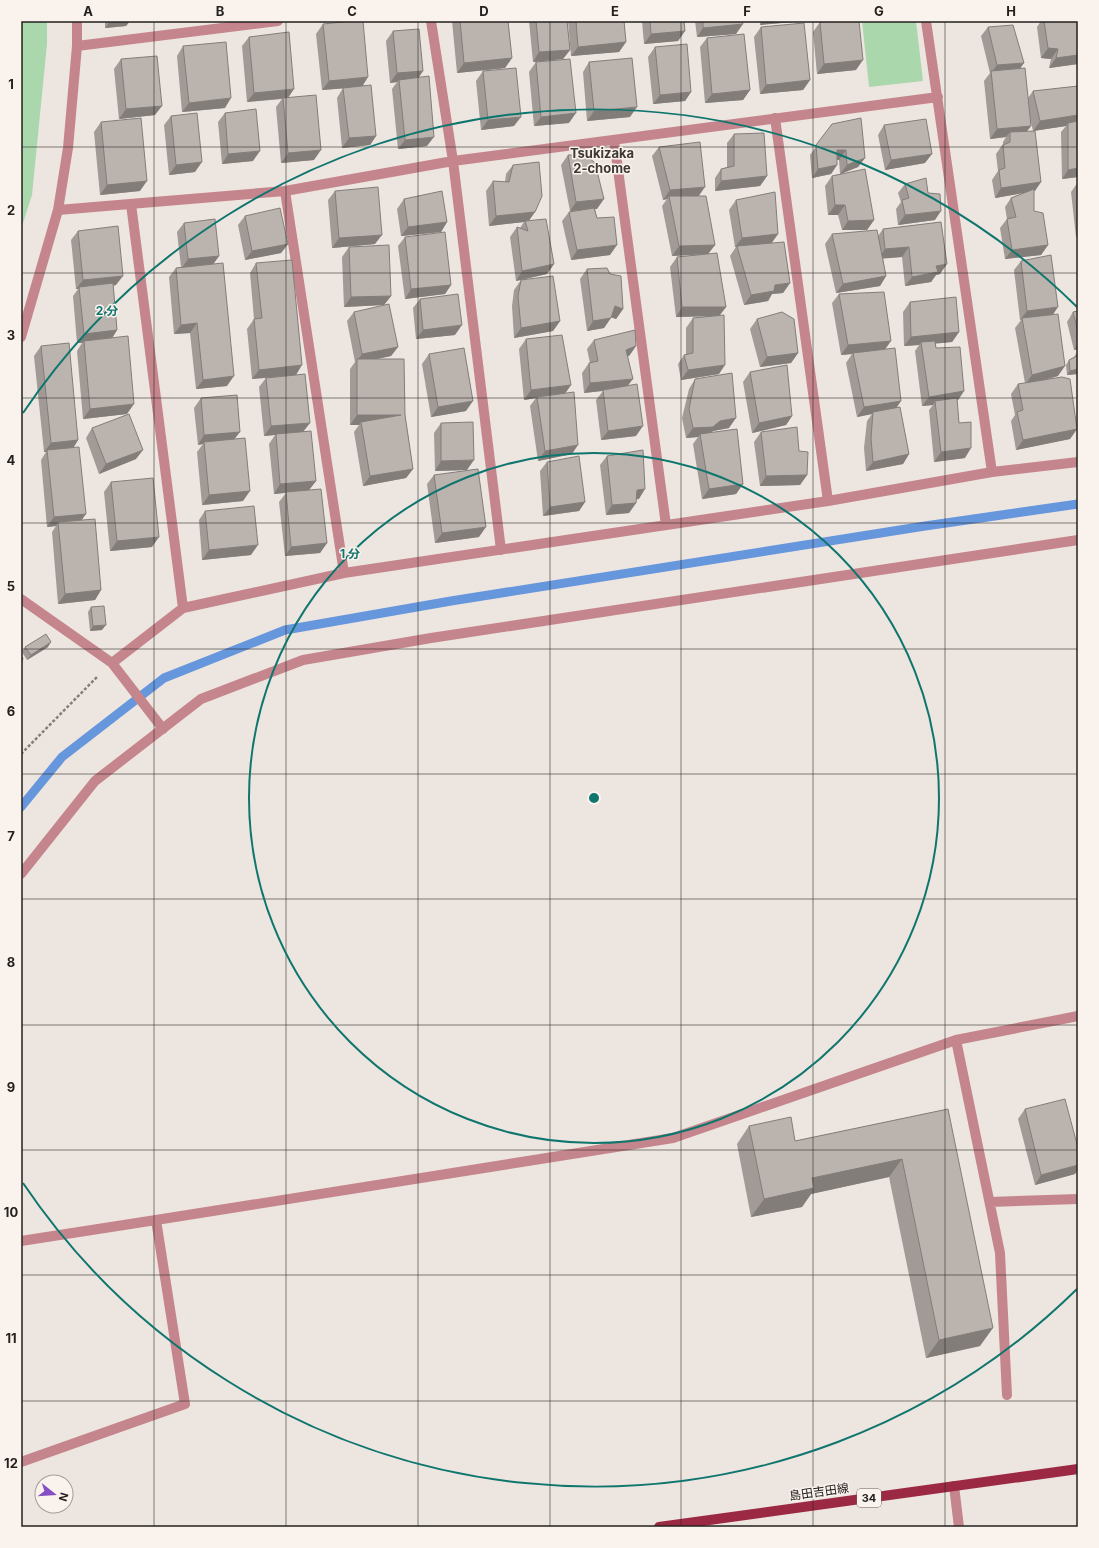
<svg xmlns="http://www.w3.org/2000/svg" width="1099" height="1548" font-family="Inter,'Noto Sans JP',sans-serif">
  <rect width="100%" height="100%" fill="#ede5e0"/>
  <path fill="#abd7ad" d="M21,21H47V44L32,195L21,229Z
    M862,21H916L923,81L869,87Z"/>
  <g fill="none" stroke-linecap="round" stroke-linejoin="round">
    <path stroke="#6696dc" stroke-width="9" d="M21,807L62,757L164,678L285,630L451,601L925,526L1078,504"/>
    <path stroke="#847e7b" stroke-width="2.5" stroke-dasharray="3 2" stroke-linecap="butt" d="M21,754L97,677"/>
    <path stroke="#c5858c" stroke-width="10" d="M431,21L453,161L501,550
      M926,21L992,472
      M77,46L278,21
      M775,118L828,501
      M614,140L666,525
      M285,191L344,573
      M131,204L183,608
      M58,210L285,191L453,161L938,97
      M21,337L58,210L68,148L77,46V21
      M21,599L112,663L183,608L344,573L828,501L992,472L1078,462
      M112,663L163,729
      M21,874L95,781L201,699L303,660L431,638L1078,540
      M956,1040L1000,1253L1007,1395
      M990,1202L1078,1199
      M21,1241L156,1220
      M21,1462L185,1404L156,1220L673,1138L956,1040L1078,1016
      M954,1486L959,1527"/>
    <path stroke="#9c2943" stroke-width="10" d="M659,1527L1078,1469"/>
  </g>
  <path fill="#a19a96" d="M105,21H130L126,26L105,28Z
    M452,21H508L512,58L505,68L457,73Z
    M529,21H567L570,50L563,59L533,62Z
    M568,21H624L626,42L619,52L571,56Z
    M642,21H684L685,31L678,41L644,44Z
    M695,21H742L736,34L697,37Z
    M760,21H794L793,22L760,25Z
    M1041,21H1078V64L1049,68L1051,59L1041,58L1037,27Z
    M820,22L856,70L817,74L813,32Z
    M323,24L362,86L376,136L370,145L342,148L337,98L343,88L322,90L316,34Z
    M761,27L810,80L803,90L760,94L754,37Z
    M988,27L1020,69L1028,98L1033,91L1078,86V177L1062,179L1061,132L1066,126L1033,131L1030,118L1031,126L1027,131L1041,182L1034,191V211L1048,245L1041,255L1005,259L1000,228L1007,219L1005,207L1011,198L1023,193L995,198L992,180L998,171L996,154L1003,144V142L1006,137L990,139L984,81L990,73L981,36Z
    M393,31L423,71L419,77L427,146L398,149L392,89L397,82L390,83L386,41Z
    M249,37L288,97L314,160L281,163L276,107L282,99L247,102L242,46Z
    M707,38L750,90L743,100L705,103L700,47Z
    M183,46L225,108L182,112L177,56Z
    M655,47L691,92L685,101L653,104L648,57Z
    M121,59L155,115L119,119L114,69Z
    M536,62L569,123L534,126L529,72Z
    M589,62L630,117L587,121L583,72Z
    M483,71L514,126L481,130L476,81Z
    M225,113L253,161L222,164L218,122Z
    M171,116L195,172L169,175L164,125Z
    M101,122L140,191L100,195L94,132Z
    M832,124L865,158L858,167L841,174L874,220L867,230H842L838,215H828L825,186L832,176L840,174L839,160H837V165L831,174L812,178L810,155Z
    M884,125L925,163L885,170L878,135Z
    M734,134L767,176L760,186L715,191V178L721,169L727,167V143Z
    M659,147L698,196L715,245L708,254L726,307L720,315L719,374L681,380L678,364L684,355L686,354V328L693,318L709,316L676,317L670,267L677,257L706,254L672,256L662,206L667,199L663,200L652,156Z
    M568,155L597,209H595L597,218L610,255L571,260L562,221L569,212L578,210L570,211L561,165Z
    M513,165L535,212L529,220L554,264L547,274L516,281L510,237L517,227L520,228L524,222L489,226L486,191L493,181L505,182L506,174Z
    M1078,182V237H1076L1071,192Z
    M905,184L928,193L935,220L898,225L896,209L901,202L898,193Z
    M335,191L375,244L332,248L328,200Z
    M404,199L447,222L441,232L401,236L397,209Z
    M736,200L778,234L771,243L790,283L783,293L772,294L768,301L744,305L730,256L736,247H735L729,210Z
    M245,216L288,244L281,253L245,260L238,225Z
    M941,222L940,274L936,275L931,282L905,286L902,257L883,258L886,276L880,286L836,293L825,244L832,234L878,236L883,229Z
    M184,223L219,256L213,264L227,386L196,389L190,333L174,334L169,277L176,268L181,267L177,232Z
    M78,231L116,285L113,286L117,330L112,338L127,414L83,419L77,351L82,343H77L73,296L78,289H76L71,240Z
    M405,237L451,285L445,294L405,299L398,246Z
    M349,247L391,296L384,305L344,307L342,257Z
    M1021,261L1053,315L1058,376L1045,380L1077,429L1070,439L1016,450L1011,421L1015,415L1011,394L1018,384L1025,383L1015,328L1021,320H1020L1014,270Z
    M256,263L296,375L303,432L316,481L309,490L327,543L320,553L285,556L279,502L286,493L274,494L269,444L275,435L264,436L259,387L266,378L252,379L247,329L254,319L250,273Z
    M587,269L623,309L616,319L611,317L604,328L587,331L580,279Z
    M521,280L560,321L553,331L514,338L512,306L514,290Z
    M839,294L885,349L897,407L909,454L903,464L866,471L864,448L867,421L872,414L857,417L846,363L852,354L841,355L832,303Z
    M420,299L455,335L416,339L413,308Z
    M910,302L959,332L952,342L936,343V348L964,391L958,400H957L959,423L965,458L934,462L929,410L933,405L922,406L915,351L919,345L904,346L903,312Z
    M1078,311V349L1074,350L1067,322L1073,312Z
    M354,312L398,347L391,356L377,359L405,415L413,469L406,478L363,486L354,432L359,425H350V369L355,362L347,321Z
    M757,319L798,353L791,363L760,367L750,329Z
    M526,339L571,385L565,393L572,454L538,461L530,406L536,398L524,400L519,349Z
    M594,340L636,346L629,356H627L628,386L636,436L601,440L596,400L603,391L584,393L582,373L589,363H590L587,349Z
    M41,346L78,440L73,448L82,520L101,590L95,600L58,604L52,532L56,526L47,527L41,460L46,452H44L34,356Z
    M1078,351V374L1067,375L1066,365L1069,360L1074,357Z
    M429,354L466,411L431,417L422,364Z
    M750,372L792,416L786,425L752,433L743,382Z
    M695,379L729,428L713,431L711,433L743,484L736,494L702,499L693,444L698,437L686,438L682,418L689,389Z
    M201,398L235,439L243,501L202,505L197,452L203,444L198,445L194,408Z
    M441,423L467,470L435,471L434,433Z
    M92,428L136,459L99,474L86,438Z
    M761,432L807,475L800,485L760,486L754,442Z
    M607,456L639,499H636V503L629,513L606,515L600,465Z
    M547,462L585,502L579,511L543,516L540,471Z
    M434,475L479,537L435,543L427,484Z
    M111,482L152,547L110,551L104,492Z
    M205,511L251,555L202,560L199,520Z
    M91,607L102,630L90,631L88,612Z
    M25,647H48L27,660L22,652Z
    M948,1109L980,1346L926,1358L889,1177L811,1194L802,1207L751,1217L737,1144L749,1126L795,1141Z
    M1025,1109L1075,1174L1035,1185L1018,1119Z"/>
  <path fill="#837d7a" d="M130,21L126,26L105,28L109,23Z
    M763,21H794L793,22L760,25Z
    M743,24L736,34L697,37L703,28Z
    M685,31L678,41L644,44L651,34Z
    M626,42L619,52L571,56L578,47Z
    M1048,48L1058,49L1051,59L1041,58Z
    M570,50L563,59L533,62L539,52Z
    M1078,55V64L1049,68L1056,58Z
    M512,58L505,68L457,73L464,63Z
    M863,60L856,70L817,74L824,64Z
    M1024,63L1017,73H991L997,65Z
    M423,71L417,80H399L397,82L390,83L397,73Z
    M368,77L362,87L322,90L329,81Z
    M810,80L803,90L760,94L766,85Z
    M294,89L288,98L247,102L254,93Z
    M750,90L743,100L705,103L712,94Z
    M691,92L685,101L653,104L660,95Z
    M231,98L225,108L182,112L189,103Z
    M162,106L155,115L119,119L126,109Z
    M637,107L630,117L587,121L594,111Z
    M576,113L569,123L534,126L541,117Z
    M1078,115V124L1068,123L1066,126L1033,131L1040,121Z
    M521,117L514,126L481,130L488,120Z
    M1031,126L1024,135L1010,132L1006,137L990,139L997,129Z
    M376,136L370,145L342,148L349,138Z
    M434,137L427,146L398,149L405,140Z
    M321,150L314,160L281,163L288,153Z
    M837,150H846L839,160H830Z
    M260,151L253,161L222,164L228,154Z
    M932,154L925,163L885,170L891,160Z
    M865,158L858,167L840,174L847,165Z
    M202,162L195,172L169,175L176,165Z
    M837,165L831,174L812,178L818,169Z
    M1078,168V177L1062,179L1068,170Z
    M767,176L760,186L715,191L721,181Z
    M147,181L140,191L100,195L107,185Z
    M1041,182L1035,191L995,198L1001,188Z
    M705,187L698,197L669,196L667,199L663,200L670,190Z
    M604,199L597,209L570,211L576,202Z
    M835,205H845L838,215H828Z
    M941,211L935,220L898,225L905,215Z
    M535,212L528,222L525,221L524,222L489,226L496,216Z
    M874,220L867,230H842L848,221Z
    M447,222L441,232L401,236L408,227Z
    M778,234L771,244L737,246L736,247H735L742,238Z
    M382,235L375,244L332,248L339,238Z
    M288,244L281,253L245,260L252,251Z
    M617,245L610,255L571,260L577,250Z
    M715,245L708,254L672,256L679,246Z
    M1048,245L1041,255L1005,259L1012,250Z
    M909,247L902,257L878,259L885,249Z
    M219,256L212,266L181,269L188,259Z
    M554,264L547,274L516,281L522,271Z
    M947,264L940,274L936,275L931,282L905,286L912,277L936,266Z
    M123,276L116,285L80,289L79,287L78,289H76L83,280Z
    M886,276L880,286L836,293L843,284Z
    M790,283L783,293L772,294L768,301L744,305L751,295L775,285Z
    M451,285L445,294L405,299L411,289Z
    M391,296L384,305L344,307L351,297Z
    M615,306L623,309L616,319L608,316Z
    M682,307H726L719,316L676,317Z
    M1058,307L1052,316L1022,318L1020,320L1027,311Z
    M611,318L604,328L587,331L593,321Z
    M560,321L553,331L514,338L521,328Z
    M197,323L190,333L174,334L181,325Z
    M462,325L455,335L416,339L423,330Z
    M117,330L111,340L84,341L82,343H77L84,334Z
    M959,332L952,342L922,345L921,342L919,345L904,346L911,337Z
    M891,341L884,351L853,353L852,354L841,355L848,345Z
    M1078,343V349L1074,350Z
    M636,346L629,356L619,359L626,350Z
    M398,347L391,356L357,363V361L362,354Z
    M798,353L791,363L760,367L767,357Z
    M302,365L296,375L252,379L259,370Z
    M725,365L719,374L681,380L688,370Z
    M1065,366L1058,376L1025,385L1032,375Z
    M1078,369V374L1067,375L1070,371Z
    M234,376L227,386L196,389L203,380Z
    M633,379L626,388L584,393L590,383Z
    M571,385L564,395L537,397L536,398L524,400L531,390Z
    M964,391L958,400L936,404L935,401L933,405L922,406L929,397Z
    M473,401L466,411L431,417L438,407Z
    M901,401L895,410L873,412L872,414L857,417L864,407Z
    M134,404L127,414L83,419L90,409Z
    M357,415H401L361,422L359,425H350Z
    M792,416L786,425L752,433L759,423Z
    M736,418L729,428L713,431L707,437L700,434L698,437L686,438L693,428L720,421Z
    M310,423L303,432L264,436L271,426Z
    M643,426L636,436L601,440L608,431Z
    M1077,429L1070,439L1016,450L1023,440Z
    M240,432L233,441L204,442L203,444L198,445L204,435Z
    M78,440L72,450H47L46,452H44L51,443Z
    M578,445L572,454L538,461L545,451Z
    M971,448L965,458L934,462L941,452Z
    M143,450L136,459L99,474L106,464Z
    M909,454L903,464L866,471L873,462Z
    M474,460L467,470L435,471L441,461Z
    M413,469L406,478L363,486L370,476Z
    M807,475L800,485L760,486L766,476Z
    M316,481L309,490L274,494L280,484Z
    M743,484L736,494L702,499L709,489Z
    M645,489L639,499L631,500L637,490Z
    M250,491L243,501L202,505L209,495Z
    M585,502L579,511L543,516L550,507Z
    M636,503L629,513L606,515L612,505Z
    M86,514L79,524L58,522L56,526L47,527L54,517Z
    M486,527L479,537L435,543L442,533Z
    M159,537L152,547L110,551L117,541Z
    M327,543L320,553L285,556L291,547Z
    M258,545L251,555L202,560L209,550Z
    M101,590L95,600L58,604L65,594Z
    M106,625L102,630L90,631L93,626Z
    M51,642L48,647L27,660L31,655Z
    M902,1159L889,1177L811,1194L802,1207L751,1217L764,1199L812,1178Z
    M1078,1165V1170L1075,1174L1035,1185L1041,1175Z
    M993,1328L980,1346L926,1358L939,1340Z"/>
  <path fill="#bbb3ae" stroke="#837d7a" d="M108,21H128L109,23Z
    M352,21H363L368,77L329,81L323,24Z
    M460,21H508L512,58L464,63Z
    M536,21H567L570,50L539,52Z
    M576,21H624L626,42L578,47Z
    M650,21H684L685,31L651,34Z
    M703,21H742L743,24L703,28Z
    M831,21H859L863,60L824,64L820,22Z
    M1044,21H1078V55L1056,58L1058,49L1048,48Z
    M804,23L810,80L766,85L761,27Z
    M1013,25L1024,63L997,65L988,27Z
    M419,29L423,71L397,73L393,31Z
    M289,32L294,89L254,93L249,37Z
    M744,34L750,90L712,94L707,38Z
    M226,42L231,98L189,103L183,46Z
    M687,44L691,92L660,95L655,47Z
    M157,56L162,106L126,109L121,59Z
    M632,58L637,107L594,111L589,62Z
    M570,59L576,113L541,117L536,62Z
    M516,68L521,117L488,120L483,71Z
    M1025,68L1031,126L997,129L991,71Z
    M429,76L434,137L405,140L399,80Z
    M371,85L376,136L349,138L343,88Z
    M1078,86V115L1040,121L1033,91Z
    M316,95L321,150L288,153L283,98Z
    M256,109L260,151L228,154L225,113Z
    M197,113L202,162L176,165L171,116Z
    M141,118L147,181L107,185L101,122Z
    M861,118L865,158L847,165L846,150H837V165L818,169L816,145L832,124Z
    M926,119L932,154L891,160L884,125Z
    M1078,121V168L1068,170V123Z
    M1035,131L1041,182L1001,188L999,170L1005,168L1003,145L1010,142V132Z
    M764,133L767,176L721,181V169L734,166V134Z
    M700,142L705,187L670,190L659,147Z
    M568,155H586L595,163L604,199L576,202Z
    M539,162L542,196L535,212L496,216L493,181L509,182L513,165Z
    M865,169L874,220L848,221L845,205H835L832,176Z
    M926,178L928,193L940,194L941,211L905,215L902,200L909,198L905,184Z
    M378,187L382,235L339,238L335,191Z
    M1034,189V211L1043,213L1048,245L1012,250L1007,219L1016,217L1011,198Z
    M442,191L447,222L408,227L404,199Z
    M775,192L778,234L742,238L736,200Z
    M669,196H706L715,245L679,246Z
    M280,208L288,244L252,251L245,216Z
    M594,208L597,218L614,217L617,245L577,250L569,212Z
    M215,219L219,256L188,259L184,223Z
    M546,219L554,264L522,271L517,227L528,231L525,221Z
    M941,222L947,264L936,266L938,272L912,277L909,247L885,249L883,229Z
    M118,226L123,276L83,280L78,231Z
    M877,230L886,276L843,284L832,234Z
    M445,232L451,285L411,289L405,237Z
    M784,242L790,283L775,285L774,291L751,295L737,246Z
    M389,245L391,296L351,297L349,247Z
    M717,253L726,307H682L677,257Z
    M1051,255L1058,307L1027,311L1021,261Z
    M292,260L302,365L259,370L254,319L262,318L256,263Z
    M223,263L234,376L203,380L197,323L181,325L176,268Z
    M607,268L610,274L621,276L623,309L615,306L611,318L593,321L587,269Z
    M553,276L560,321L521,328L518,296L521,280Z
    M113,283L117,330L84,334L79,287Z
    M884,292L891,341L848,345L839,294Z
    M458,294L462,325L423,330L420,299Z
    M956,297L959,332L911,337L910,302Z
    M389,304L398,347L362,354L354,312Z
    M1078,311V331L1073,312Z
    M782,312L794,319L798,353L767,357L757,319Z
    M1058,314L1065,366L1032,375L1022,318Z
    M724,315L725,365L688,370L684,355L693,353V318Z
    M635,330L636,346L626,350L633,379L590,383L589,363L598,361L594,340Z
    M562,335L571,385L531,390L526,339Z
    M128,336L134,404L90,409L84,341Z
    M935,341L936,348L960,347L964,391L929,397L921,342Z
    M69,343L78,440L51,443L41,346Z
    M464,348L473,401L438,407L429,354Z
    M895,348L901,401L864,407L853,353Z
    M1078,351V369L1070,371L1069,360L1077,356Z
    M357,359H404L405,415L413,469L370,476L361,422L401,415H357Z
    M787,365L792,416L759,423L750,372Z
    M732,373L736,418L720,421L713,427L693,428L689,409L695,379Z
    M305,374L310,423L271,426L266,378Z
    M1062,377L1070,379L1077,429L1023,440L1017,412L1023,410L1018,384Z
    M637,384L643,426L608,431L603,390Z
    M574,392L578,445L545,451L537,397Z
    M237,395L240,432L204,435L201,398Z
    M957,398L959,423L971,422V448L941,452L935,401Z
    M900,407L909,454L873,462L871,438L873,412Z
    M129,414L143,450L106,464L92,428Z
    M473,422L474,460L441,461V423Z
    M797,427L799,451L808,452L807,475L766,476L761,432Z
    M737,429L743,484L709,489L700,434Z
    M311,431L316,481L280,484L276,434Z
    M245,438L250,491L209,495L204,442Z
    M79,447L86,514L54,517L47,450Z
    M643,450L645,489L637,490L636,503L612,505L607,456Z
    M579,456L585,502L550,507L547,462Z
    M478,469L486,527L442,533L434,475Z
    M153,478L159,537L117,541L111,482Z
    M321,489L327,543L291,547L286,492Z
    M254,506L258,545L209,550L205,511Z
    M95,519L101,590L65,594L58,522Z
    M104,606L106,625L93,626L91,607Z
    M46,634L51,642L31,655L25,647Z
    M21,658H23L21,665Z
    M1065,1099L1078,1148V1165L1041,1175L1025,1109Z
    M948,1109L993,1328L939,1340L902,1159L812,1178L814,1188L764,1199L749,1126L791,1117L795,1141Z"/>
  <path fill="none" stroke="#23201e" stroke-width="1" stroke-opacity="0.55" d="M154,21V1527M286,21V1527M418,21V1527M550,21V1527M681,21V1527M813,21V1527M945,21V1527M21,147H1078M21,273H1078M21,398H1078M21,523H1078M21,649H1078M21,774H1078M21,899H1078M21,1025H1078M21,1150H1078M21,1275H1078M21,1401H1078"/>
  <g fill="none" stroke="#0f766e" stroke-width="2">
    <circle cx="594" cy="798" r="345"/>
    <path d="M1077 1289A689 689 0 0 1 23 1183M23 413A689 689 0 0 1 1077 307"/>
  </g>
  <g text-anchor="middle" stroke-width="3" stroke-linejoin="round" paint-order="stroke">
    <rect fill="#faf2ed" stroke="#645f5c" stroke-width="1" x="857" y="1489" width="24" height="18" rx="3"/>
    <g font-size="11" font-weight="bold" fill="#23201e">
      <text x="869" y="1502">34</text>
    </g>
    <g font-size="12" fill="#23201e" stroke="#faf2ed">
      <text transform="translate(819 1492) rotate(-8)" y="4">島田吉田線</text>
    </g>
    <g font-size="13" font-weight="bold" fill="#3f3935" stroke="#faf2ed">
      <text x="602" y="158">Tsukizaka<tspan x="602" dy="15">2-chome</tspan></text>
    </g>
  </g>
  <circle cx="594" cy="798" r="6" fill="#0f766e" stroke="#faf2ed" stroke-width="2"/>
  <g font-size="12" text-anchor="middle" font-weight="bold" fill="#0f766e" stroke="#faf2ed" stroke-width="3" stroke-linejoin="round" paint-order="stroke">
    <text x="107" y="315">2 分</text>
    <text x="350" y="558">1 分</text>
  </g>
  <rect width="1099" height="1548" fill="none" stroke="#faf2ed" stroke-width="44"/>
  <g transform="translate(54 1494) rotate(107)"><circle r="19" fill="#faf2ed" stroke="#a49e9a"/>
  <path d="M0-3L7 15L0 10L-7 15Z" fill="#864dc4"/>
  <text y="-6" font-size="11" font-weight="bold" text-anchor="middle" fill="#23201e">N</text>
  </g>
  <rect x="22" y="22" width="1055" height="1504" fill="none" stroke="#23201e" stroke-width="1.5"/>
  <g font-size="13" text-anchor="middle" font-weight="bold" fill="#23201e">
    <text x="88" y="16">A</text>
    <text x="220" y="16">B</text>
    <text x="352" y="16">C</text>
    <text x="484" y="16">D</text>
    <text x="615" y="16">E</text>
    <text x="747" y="16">F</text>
    <text x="879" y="16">G</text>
    <text x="1011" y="16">H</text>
    <text x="11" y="89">1</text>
    <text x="11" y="215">2</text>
    <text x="11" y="340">3</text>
    <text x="11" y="465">4</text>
    <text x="11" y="591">5</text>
    <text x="11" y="716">6</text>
    <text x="11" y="841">7</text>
    <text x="11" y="967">8</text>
    <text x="11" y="1092">9</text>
    <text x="11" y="1217">10</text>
    <text x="11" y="1343">11</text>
    <text x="11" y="1468">12</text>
  </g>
</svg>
